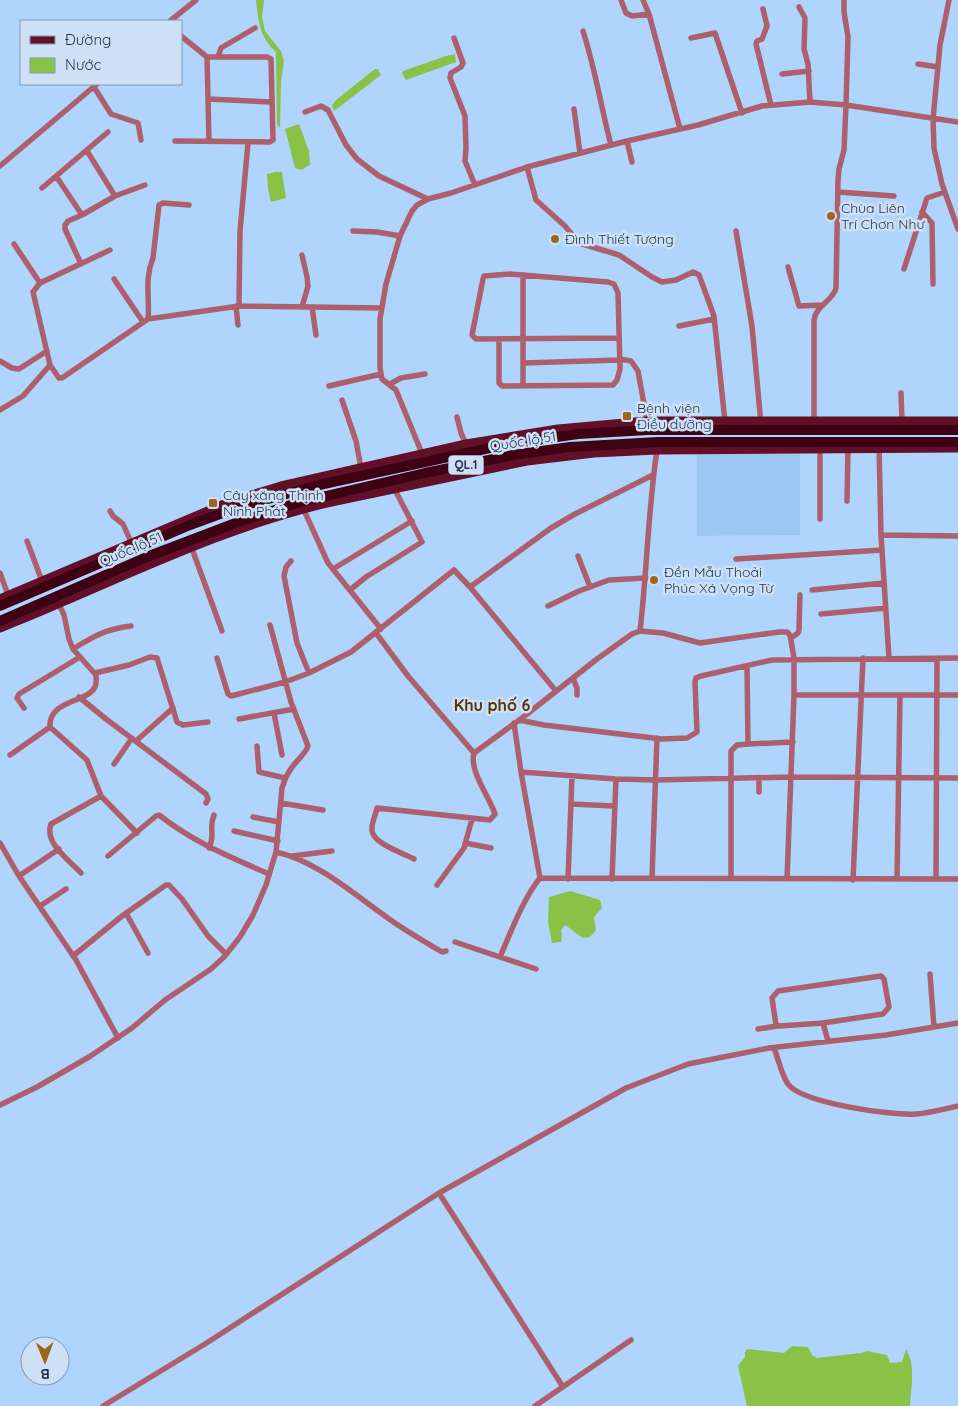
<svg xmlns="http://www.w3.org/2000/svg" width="958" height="1406" font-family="Quicksand,sans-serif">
  <rect width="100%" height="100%" fill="#afd5fe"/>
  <path fill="#9dc7f3" d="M800,452V535L697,536V453Z"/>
  <path fill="#89c246" d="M256,0H264L262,17L265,31L281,51L284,61L281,82L280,128L277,124L276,52C260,38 258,20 256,0Z
    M455,54L456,62L406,80L402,73L403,71L446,56Z
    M375,69H378L381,75L334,111L332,105L336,100Z
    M299,124L309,151L310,165L301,170L295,168L285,129Z
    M275,172H282L286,198L271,202L268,189L267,174Z
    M570,891L600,900L602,908L594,917L596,930L590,937L583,938C576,934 572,929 565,925L561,930L562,936L561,942L552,943L548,922L549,897Z
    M792,1346L808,1347L812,1355L817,1358L861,1353L867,1351L887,1355L890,1363L902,1362L906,1349C916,1365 911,1388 910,1406H747L738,1366L745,1357V1352L747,1349L784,1353Z"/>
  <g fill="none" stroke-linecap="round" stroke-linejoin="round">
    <path stroke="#ad5f6c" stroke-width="5.5" d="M621,0L626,13L632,16L649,14L680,129
      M643,0L649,14
      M949,0L940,45L933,119L934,148L942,184L958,229
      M799,7L805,18L804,49L808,64L810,102
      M763,9L767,26L762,39L757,41L756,44L771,105
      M170,21L196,0
      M583,31C595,68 601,107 611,145
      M454,38L463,63L461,67L451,73L450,78L465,116L466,148L465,161L475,185
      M691,38L715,33L742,113
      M207,57L209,142
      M218,57L221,48L255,28
      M918,64L938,67
      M782,74L809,71
      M94,87L111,114L138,123L141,140
      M208,99L271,102
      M574,109L580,153
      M305,112L321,106L328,110L346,145L357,159L379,176L428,199
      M175,141L270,142L273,140L271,59L267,57H207L181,36
      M627,141L632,162
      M87,151L115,196
      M0,166L97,84
      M527,167L536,200L565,226L579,243L619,255L652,277L662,282L676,280L693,272L699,275L714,316L725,422
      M56,176L82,215
      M42,188L108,132
      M838,192L894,196
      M922,212L932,223L933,284
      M353,231L377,232L400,236
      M736,231L752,326L761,424
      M14,244L40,283
      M110,250L40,283L33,292L50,365L59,378H62L148,319L239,306L382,308
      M302,255L307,277L308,286L302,307
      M81,264L65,229V225L68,221L82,215L115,196L145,185
      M788,267L799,306L823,305
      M904,269L927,198L945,192
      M523,275V386
      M114,279L143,322
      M236,306L238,325
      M239,306L240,231L248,143
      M312,307L316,335
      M148,319C150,297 144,280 153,258L159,205L163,203L189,205
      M679,326L714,319
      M499,339V383L502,386L613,385L617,380L620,369L618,293L614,284L608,282L510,274L484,276L483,279L472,335L476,339L619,338
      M620,359L631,361L638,371L647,421
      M0,361L12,368L19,369L47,351
      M523,363L620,360
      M390,384L401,378L425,374
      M329,386L381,374
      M901,393L902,421
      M342,400L356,441L361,468
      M0,410L23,396L50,365
      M457,417L461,433L466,444
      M814,424V320C816,305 833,301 836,288L838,180L839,169L844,150L846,105L958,122
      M879,445L881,535L889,658
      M820,449V519
      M423,456L396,390L382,379L380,368V319L386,284L400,236L412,211L417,205L428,199L451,193L527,167L627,141L698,125L762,106L810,102L846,105L848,37L844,12V0
      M847,501L848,449
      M303,508L328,563L381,629
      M110,511L113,516L123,524L131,542
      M881,535L958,536
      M27,541L42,581
      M191,546L222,631
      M578,556L590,587
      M736,559L882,550
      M291,561L286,567L284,576L297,643L309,673
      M333,569L412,521
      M0,573L8,595
      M470,587L551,528L575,514L653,475
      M350,590L366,577L422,542L394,488
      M812,590L884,583
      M60,600L59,604L64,615L69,639L73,649L96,675C96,678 97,683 95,687C87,703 48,700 50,727L87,760L101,796L137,833
      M548,606L579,591L609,580L646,578
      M821,614L886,608
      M640,631C647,571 648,510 657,450
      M376,633L408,676L474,753
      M791,638L798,633L799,630L800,595
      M73,649C94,636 106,629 131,626
      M217,658L228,694L231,696L285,682L309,673L351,652L454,570L470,587L556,691
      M95,673L129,665L150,657L157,658L177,722L183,725L208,722
      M573,678L577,688V695
      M794,695H958
      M79,697L106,719L206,794L208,799L206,803
      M24,708L17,698L19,694L80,657
      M274,713L282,755
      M239,719L294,709
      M519,720L544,725L662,739L687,738L697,732L695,682L696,678L701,676L772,660L958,658
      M136,741L173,708
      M748,744L793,742
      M257,746L259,772L285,778
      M10,755L50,727
      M114,764L132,738
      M521,772L616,779L656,780L792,777L958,778
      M759,778V792
      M281,803L323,810
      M571,804L614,806
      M253,817L279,822
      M234,831L278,841
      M0,843L19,876L76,960L118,1038
      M465,843L491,848
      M209,848C216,833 208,830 214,815
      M276,852C318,861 357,897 392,921C408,932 425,942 442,952L446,951
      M108,856L156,816L159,815C195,843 228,856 269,874
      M292,856L332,851
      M414,859C403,853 374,844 372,831C371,824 376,814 377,808L490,820L495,814C489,796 469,771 474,753L522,718L597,659L632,634L640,631L663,633L700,643L779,632H787L790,635L794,658V695L787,879
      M81,873C69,860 44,843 51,824L101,796
      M19,876L59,849
      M540,878L958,879
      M652,878L657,738
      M731,878V751L737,745L748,744L747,666
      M568,879L572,776
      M612,879L616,779
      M897,879L900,695
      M936,879L937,658
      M853,880L863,658
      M437,885L464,848L472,819
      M40,906L66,889
      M126,913L148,953
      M455,942L536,969
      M73,956L122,916L166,885H169L182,899L208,936L226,954
      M500,957C510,934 524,897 540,878L521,772L514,723
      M930,974L934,1027
      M881,976L884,979L889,1007L883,1014L823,1023L780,1026L776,1025L772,998L778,991Z
      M823,1023L828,1041
      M758,1029L777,1026
      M774,1048C778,1058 782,1076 788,1084C801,1103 893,1116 916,1114C930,1113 944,1109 958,1106
      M0,1105L37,1087L89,1057L132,1028L165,1000L211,969L224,957L240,937L253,915L266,885L276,852L282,788C285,777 290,768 299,759C303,754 306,752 308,746L291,702L270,625
      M439,1193L563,1387
      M103,1406L205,1344L439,1193L626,1088L688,1064L769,1048L886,1035L958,1023
      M535,1406L631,1340"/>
    <path stroke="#621027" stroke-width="9" d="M0,599L229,502L281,486L466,444L558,429L647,421H958
      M0,628C20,620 40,612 60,603C149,565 236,524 331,502L527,461L594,453L657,450L958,448"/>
    <path stroke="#3e0214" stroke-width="10" d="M0,606L190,525L239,507L319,485L508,444L578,434L647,430H958
      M0,621L149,556L241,521L300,502L425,473L513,455L570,447L658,442H958"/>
  </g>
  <g fill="#9b671e" stroke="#cde0f5" stroke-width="2">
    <circle cx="831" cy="216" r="5"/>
    <circle cx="555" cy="239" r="5"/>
    <rect x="622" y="411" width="10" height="10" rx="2.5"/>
    <rect x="208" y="498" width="10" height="10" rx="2.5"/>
    <circle cx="654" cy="580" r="5"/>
  </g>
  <g text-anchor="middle" stroke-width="5" stroke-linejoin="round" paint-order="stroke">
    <rect fill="#cde0f5" stroke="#52667a" stroke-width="1" x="448.5" y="455.5" width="35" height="19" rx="4"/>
    <g font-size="12" font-weight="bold" fill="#1e3145">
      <text x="466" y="469">QL.1</text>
    </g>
    <g font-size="14" fill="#1e3145" stroke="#cde0f5" text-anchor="start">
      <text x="841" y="213">Chùa Liên<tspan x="841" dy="16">Trí Chơn Như</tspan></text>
      <text x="565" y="244">Đình Thiết Tượng</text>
      <text x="637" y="413">Bệnh viện<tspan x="637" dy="16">Điều dưỡng</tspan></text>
      <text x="223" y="500">Cây xăng Thịnh<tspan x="223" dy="16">Ninh Phát</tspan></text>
      <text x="664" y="577">Đền Mẫu Thoải<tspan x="664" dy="16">Phúc Xá Vọng Từ</tspan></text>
    </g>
    <g font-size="14" fill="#1e3145" stroke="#cde0f5">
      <text transform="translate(523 441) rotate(-9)" y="5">Quốc lộ 51</text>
      <text transform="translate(131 549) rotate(-23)" y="5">Quốc lộ 51</text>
    </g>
    <g font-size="16" font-weight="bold" fill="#573400" stroke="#cde0f5">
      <text x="492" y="711">Khu phố 6</text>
    </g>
  </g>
  <rect x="20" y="20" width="162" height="65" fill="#cde0f5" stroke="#879aaf"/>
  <rect x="30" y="36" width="25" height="8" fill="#621027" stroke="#879aaf"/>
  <text x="65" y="45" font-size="15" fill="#1e3145">Đường</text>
  <rect x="30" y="58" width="25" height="15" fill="#89c246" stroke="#879aaf"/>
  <text x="65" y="70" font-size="15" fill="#1e3145">Nước</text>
  <g transform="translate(45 1361) rotate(179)"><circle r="24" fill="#cde0f5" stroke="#879aaf"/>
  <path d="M0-4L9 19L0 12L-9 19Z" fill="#9b671e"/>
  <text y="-8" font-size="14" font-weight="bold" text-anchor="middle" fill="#1e3145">B</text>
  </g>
</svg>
